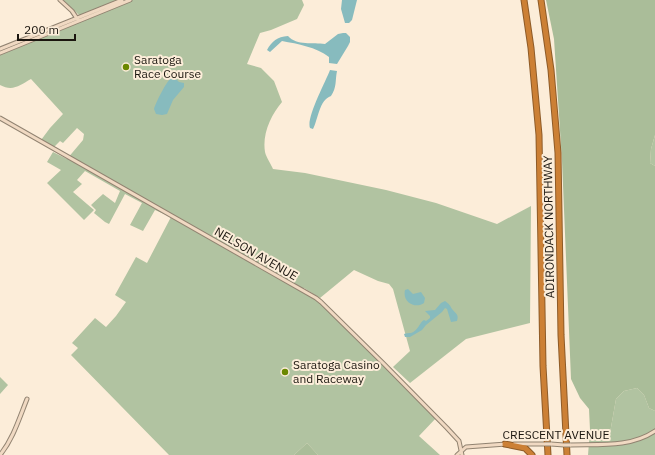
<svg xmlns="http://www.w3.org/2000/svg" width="655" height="455" font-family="'IBM Plex Sans',sans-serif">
  <rect width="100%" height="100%" fill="#fcedd9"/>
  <path fill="#b1c3a1" d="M63,0H302L304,5L297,19L271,30L260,33L247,64L261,68L274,81L282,102C271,115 262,134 265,152C266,157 271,164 273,169L305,173L386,190L436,203L497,224L531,206L530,323L466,339L410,383L393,367L410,351L393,289L389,284L378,281L354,270L320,298L304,288L302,291L321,302L437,417L419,436L440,455H318L307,443L294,455H169L71,355L78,348L72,343L95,318L106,327L116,316L126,302L115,295L136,257L147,263L171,217L155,210L143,231L130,225L142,203L125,194L109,224L105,222L94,213L96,210L91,205L103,194L115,203L120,191L85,171L77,180L82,184L73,192L94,210L84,220L47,183L61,170L47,162L53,152L67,159L83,140L84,134L77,128L63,143L60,141L54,147L41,140L50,128L63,114L31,79C20,85 13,92 0,85V54L82,21L79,15Z
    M655,135V166L650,163L651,149Z
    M0,377L8,385L0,394Z
    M637,388L644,395L649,408L655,411V455H588L590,430L602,435L610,433L616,399L624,391Z"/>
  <path fill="#aabd99" d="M546,0H655V135L651,149L650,163L655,166V411L649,408L644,395L637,388L624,391L616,399L610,433L602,436L590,430L589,409L580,398L571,379L562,161L554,39Z
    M307,443L318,455H294Z"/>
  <path fill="#87bbbe" d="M342,0H357L352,20L349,23H345L341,9Z
    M343,33H346L350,37V42L348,46L337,64L329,63V57C316,47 298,44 282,41L270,52L267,50C272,41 277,37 288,36C297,46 313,42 325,44L338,34Z
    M330,70L337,71C335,81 337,87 331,96C319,100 318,120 313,129L310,128C306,118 325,83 330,70Z
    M173,76L179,82L184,83V87L173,100L167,114L162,115L156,114L154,109C156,102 167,80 173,76Z
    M408,289L413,294L421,292L425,298L424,303C416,309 402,303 405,290Z
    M445,301C449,304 450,305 452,309C456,314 459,314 457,321L451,322L447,309L445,308L442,312L426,325L422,330L410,337H405L404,334C406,333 409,333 411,333C418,331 419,323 424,320L426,321L430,318V316L425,311L435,310L441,303Z"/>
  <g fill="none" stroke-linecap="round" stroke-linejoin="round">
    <defs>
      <path id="secondary" d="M60,0L72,11L78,20
        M0,49L122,0
        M0,53L130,0
        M0,118L316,298L321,302L384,364L447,428L459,441L462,455
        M514,444H545
        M551,444L564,445
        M570,445C598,444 630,448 655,431
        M0,455C13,439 19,419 27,399
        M457,455L466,447L506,444"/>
      <path id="highway" d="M524,0L531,48L539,135L543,366L548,455
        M541,0L551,70L558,153L561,335L567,455
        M505,444L525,448L532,455"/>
    </defs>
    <use href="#secondary" stroke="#918371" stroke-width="5"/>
    <use href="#highway" stroke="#8e5b28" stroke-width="7"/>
    <use href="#secondary" stroke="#f0d9c2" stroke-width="3"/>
    <use href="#highway" stroke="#cc8035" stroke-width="5"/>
    <defs>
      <path id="secondary-bridge" d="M545,444H551
        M564,445H570"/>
    </defs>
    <use href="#secondary-bridge" stroke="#918371" stroke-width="5" stroke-linecap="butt"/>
    <use href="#secondary-bridge" stroke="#f0d9c2" stroke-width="3"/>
  </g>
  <g fill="#6b8800" stroke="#fcedd9" stroke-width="1.5">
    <circle cx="126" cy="67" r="4"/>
    <circle cx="285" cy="372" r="4"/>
  </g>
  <g text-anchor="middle" stroke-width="4" stroke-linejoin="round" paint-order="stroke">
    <g font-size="12" fill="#1b160f" stroke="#fcedd9" text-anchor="start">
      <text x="134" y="64">Saratoga<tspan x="134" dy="14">Race Course</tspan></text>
      <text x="293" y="369">Saratoga Casino<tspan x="293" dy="14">and Raceway</tspan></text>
    </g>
    <g font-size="12" fill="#1b160f" stroke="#fcedd9">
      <text transform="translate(549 227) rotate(-91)" y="4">ADIRONDACK NORTHWAY</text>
      <text transform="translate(256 254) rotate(30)" y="4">NELSON AVENUE</text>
      <text x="556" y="439">CRESCENT AVENUE</text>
    </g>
  </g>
  <path d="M18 34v6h57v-6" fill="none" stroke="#1b160f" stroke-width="2"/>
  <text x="24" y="34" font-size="12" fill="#1b160f" stroke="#fcedd9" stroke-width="3" paint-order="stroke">200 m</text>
</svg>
